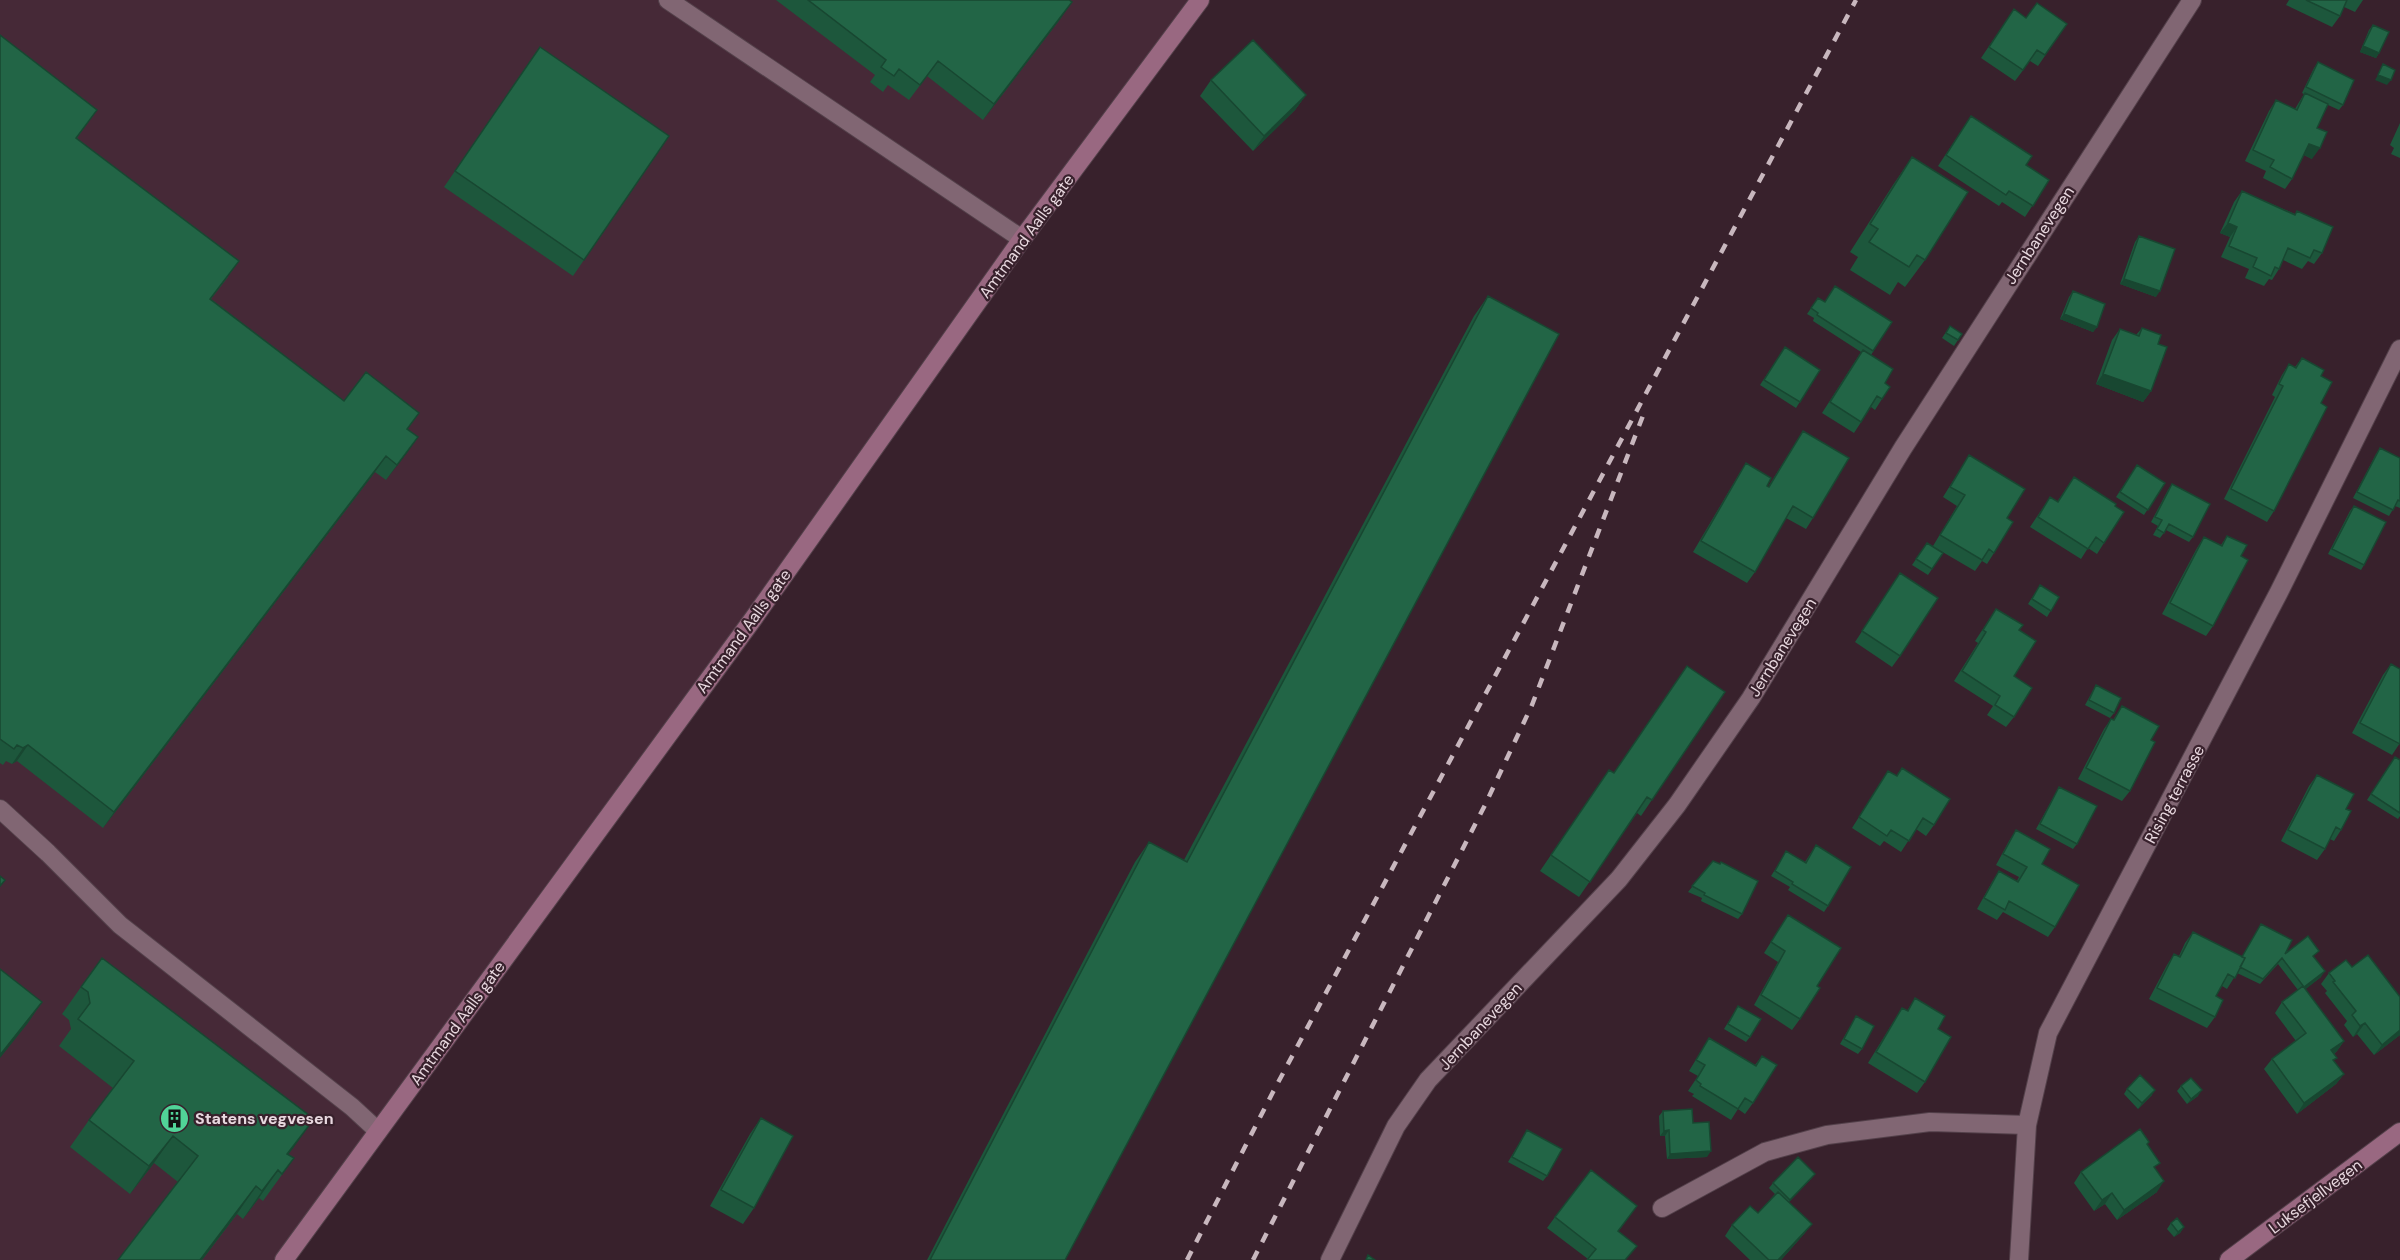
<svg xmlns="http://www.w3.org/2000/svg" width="2400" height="1260" font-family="'DM Sans',sans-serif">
  <rect width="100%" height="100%" fill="#38212c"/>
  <path fill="#462937" d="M0,0H1205L284,1260H0Z"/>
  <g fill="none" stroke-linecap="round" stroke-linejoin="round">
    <defs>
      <path id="street" d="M668,0L1022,239
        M0,809L48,853L120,925L352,1107L378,1131
        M1662,1208L1765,1152L1827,1135L1930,1122L2027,1125
        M1330,1260L1396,1126L1428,1080L1619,879L1677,805L1751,698L1903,448L2192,0
        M2019,1260L2027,1125L2048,1033L2279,592L2400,349"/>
      <path id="secondary" d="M284,1260L753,619L1022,239L1200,0
        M2229,1260L2400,1132"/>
    </defs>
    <use href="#street" stroke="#53404a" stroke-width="20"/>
    <use href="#secondary" stroke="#53404a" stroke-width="20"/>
    <use href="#street" stroke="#816673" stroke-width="18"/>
    <use href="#secondary" stroke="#996881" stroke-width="18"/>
    <path stroke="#c8b7be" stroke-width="4.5" stroke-dasharray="10 10" stroke-linecap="butt" d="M1187,1260L1273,1092L1856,0
      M1253,1260L1485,805L1532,705L1644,413"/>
  </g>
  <path fill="#1d573c" d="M776,0H1069L1061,18L983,120L927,76L909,100L888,85L883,92L870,82L875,75Z
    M2289,0H2363L2355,12L2344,7L2340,16L2332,27L2286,5Z
    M2014,9L2026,18L2067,24L2038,66L2030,61L2015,81L1981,58Z
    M2373,25L2379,53L2376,58L2360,52L2369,30Z
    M0,35L97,110L77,138L228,277L211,299L344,401L408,429L418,437L386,480L375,472L103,828L17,761L12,764L6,761L3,765L0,763Z
    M540,47L669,136L573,276L444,187Z
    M2318,62L2343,105L2339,110L2328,105L2317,128L2312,159L2304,155L2292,179L2285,189L2263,178L2266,171L2245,161L2269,111L2276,100L2295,109L2304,94L2302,93L2314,68Z
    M1211,80L1306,95L1295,110L1253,151L1200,96Z
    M1971,116L2026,165L2049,180L2025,217L2002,202L1999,206L1938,166Z
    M2400,123V158L2391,154L2394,148L2390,145Z
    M1912,157L1925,260L1905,287L1898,282L1890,295L1850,270L1858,257L1850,252L1893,185Z
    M2242,191L2295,214L2297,211L2322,253L2314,264L2308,261L2302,269L2283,260L2279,269L2272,280L2269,279L2264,286L2245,278L2249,269L2221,257L2230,237L2220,233L2234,202Z
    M2139,236L2156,297L2120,284L2135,242Z
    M2073,291L2097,327L2093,332L2060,319L2069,297Z
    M1488,296L1065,1260H927L1135,862L1149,842L1184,860L1474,316Z
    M1818,298L1824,302L1892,322L1871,355L1885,383L1882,399L1875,410L1871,407L1854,433L1822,413L1861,352L1813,321L1814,318L1807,314Z
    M1950,326L1962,334L1954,346L1942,338Z
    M2142,328L2151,391L2143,402L2096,384L2112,340L2120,329L2136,335Z
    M1785,347L1820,370L1796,408L1760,385Z
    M2302,358L2321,376V403L2274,511L2267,522L2224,499L2275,397L2272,395L2282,375L2289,364L2295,367Z
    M1803,431L1813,518L1806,529L1786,518L1755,572L1747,583L1693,552L1739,474L1746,463L1768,487Z
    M2380,448L2400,458V508L2395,506L2389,516L2353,498L2376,454Z
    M1969,455L2007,518L1994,553L1987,564L1982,561L1975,571L1934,547L1943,553L1928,575L1912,565L1927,543L1933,546L1957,506L1943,497Z
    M2137,465L2165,483L2144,515L2116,497Z
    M2074,477L2115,506L2104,543L2097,554L2088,548L2081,559L2030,527L2050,497L2057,502Z
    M2172,484L2193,537L2189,542L2166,530L2160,538L2153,535L2158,526L2151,522L2168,490Z
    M2354,506L2364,565L2361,570L2328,554L2350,511Z
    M2227,536L2241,556L2213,626L2206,636L2162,614L2197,548L2204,537L2221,545Z
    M1893,584L1900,656L1892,667L1855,642Z
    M2040,585L2059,597L2047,617L2028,604Z
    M1996,609L2019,630L2014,676V717L2006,727L1987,715L1993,706L1954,681L1978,643L1975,641Z
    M2391,664L2400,743L2392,755L2352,733L2383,675Z
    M2096,685L2114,713L2110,718L2085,705Z
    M1725,692L1641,816L1637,813L1579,897L1540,871L1609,770L1613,773Z
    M2122,706L2151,740L2130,791L2122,801L2078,779L2104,729L2111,719L2113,720Z
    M2395,757L2400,760V816L2398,819L2367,800Z
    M1902,768L1934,825L1926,836L1916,829L1901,852L1884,841L1880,846L1852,828L1888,771L1896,776Z
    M2317,775L2346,809L2341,830L2334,841L2330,839L2325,849L2317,860L2281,841L2309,786Z
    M2059,787L2077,844L2073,849L2036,829Z
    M2016,830L2042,864L2055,927L2048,937L2003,912L1997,920L1977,909L1992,882L1999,871L2017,881L2019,877L1996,865L2009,841Z
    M1816,845L1828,906L1824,912L1788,890L1790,887L1771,876L1783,857L1805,862Z
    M1713,861L1742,914L1738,919L1701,901L1702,898L1688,892Z
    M1788,915L1817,986L1800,1019L1792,1030L1754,1005L1778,962L1764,953Z
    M2261,924L2285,954L2315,957L2314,958L2321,977L2305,989L2344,1041L2337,1051L2334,1054V1061L2344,1074L2336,1084L2297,1114L2264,1069L2272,1059L2296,1041L2275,1013L2282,1002L2298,990L2278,964L2260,984L2237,973L2227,989L2222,986L2216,996L2215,1017L2207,1028L2149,999L2167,965L2174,954L2179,956L2185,943L2193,932L2242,957Z
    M2352,967L2400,997V1035L2374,1055L2357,1034L2353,1037L2344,1025L2347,1021L2325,993L2327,991L2321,984L2329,973Z
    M81,987L294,1147L288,1154L294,1158L263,1201L259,1198L243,1219L237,1214L202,1260H118L178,1182L154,1163L130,1194L70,1147L89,1120L113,1088L59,1046L71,1029L69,1020L62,1014Z
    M1915,998L1938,1029L1925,1082L1917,1093L1868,1063L1895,1019L1902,1008L1907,1011Z
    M1738,1006L1750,1037L1746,1042L1724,1029Z
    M1856,1016L1862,1049L1858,1054L1840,1044Z
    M1709,1038L1755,1065L1762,1056L1753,1103L1745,1114L1738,1109L1731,1120L1692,1096L1694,1094L1688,1091L1698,1076L1689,1071Z
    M2181,1086L2198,1096L2187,1104L2177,1091Z
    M2127,1089L2152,1095L2138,1109L2124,1094Z
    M1663,1111L1693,1123L1707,1157L1667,1159L1665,1136H1660L1659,1116Z
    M761,1118L754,1208L743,1224L710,1206L750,1134Z
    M1527,1130L1547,1176L1543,1181L1508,1162Z
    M2149,1142L2147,1145L2156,1170L2157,1192L2117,1220L2105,1204L2094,1211L2074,1183L2081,1172Z
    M1815,1174L1811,1179L1789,1202L1812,1224L1804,1234L1781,1260H1750L1725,1236L1732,1225L1758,1213L1775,1194L1769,1188L1773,1183Z
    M1555,1217H1629L1618,1232L1588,1259L1547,1228Z
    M2171,1223L2184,1227L2180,1233L2174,1237L2167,1229Z"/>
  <path fill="#184731" d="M1072,2L1061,18L983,120L994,104Z
    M2363,46L2379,53L2376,58L2360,52Z
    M2378,75L2391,80L2387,85L2375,80Z
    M1306,95L1295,110L1253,151L1264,136Z
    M2309,144L2320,148L2312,159L2302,154Z
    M2228,223L2237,227L2230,237L2220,233Z
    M2124,279L2160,291L2156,297L2120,284Z
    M2064,314L2097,327L2093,332L2060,319Z
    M2103,374L2151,391L2143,402L2096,384Z
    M418,437L407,453L386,480L397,465Z
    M386,456L375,472L103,828L114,812Z
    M28,745L17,761L12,764L23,748Z
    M2325,971L2321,977L2301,993L2304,987Z
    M42,1002L28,1023L0,1058V1055Z
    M2365,1023L2357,1034L2353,1037L2360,1026Z
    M2400,1030V1035L2374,1055L2382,1045Z
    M2344,1041L2337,1051L2324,1061L2331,1050Z
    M2344,1074L2336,1084L2297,1114L2304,1103Z
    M2155,1090L2152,1095L2138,1109L2142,1103Z
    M2202,1090L2198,1096L2187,1104L2191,1099Z
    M314,1119L294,1147L268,1181L287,1154Z
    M1669,1130L1665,1136H1660L1664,1131Z
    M173,1136L154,1163L130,1194L149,1166Z
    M1711,1151L1707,1157L1667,1159L1670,1154Z
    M278,1170L259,1198L243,1219L262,1191Z
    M1815,1174L1811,1179L1786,1205L1790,1200Z
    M2164,1181L2157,1192L2117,1220L2124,1210Z
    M256,1186L237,1214L202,1260H200Z
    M2112,1193L2105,1204L2094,1211L2102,1200Z
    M1812,1224L1804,1234L1781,1260H1778Z
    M2184,1227L2180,1233L2174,1237L2178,1232Z"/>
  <path fill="#226546" stroke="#184731" stroke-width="1.5" d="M808,0H1069L1072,2L994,104L938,61L920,85L899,69L894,76L881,67L886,60Z
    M2306,0H2347L2340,16Z
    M2037,3L2067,24L2045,55L2037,50L2023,70L1989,47L2014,9L2026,18Z
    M2373,25L2389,32L2379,53L2363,46Z
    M0,35L97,110L76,138L239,261L210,299L344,401L366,372L419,413L407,429L418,437L397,465L386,456L114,812L28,745L23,748L17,745L14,749L0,739Z
    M1253,40L1306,95L1264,136L1211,80Z
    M540,47L669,136L584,260L455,171Z
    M2318,62L2354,80L2343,105L2306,87Z
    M2383,64L2395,70L2391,80L2378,75Z
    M2305,93L2328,104L2317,128L2327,132L2320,148L2309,144L2292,179L2270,167L2274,160L2253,150L2276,100L2297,110Z
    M1971,116L2032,156L2026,165L2049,180L2033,206L2009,191L2006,195L1946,155Z
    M1912,157L1968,192L1925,260L1917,255L1909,267L1869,242L1878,229L1870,224Z
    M2242,191L2295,215L2297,211L2333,227L2322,253L2314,250L2310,258L2288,248L2279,269L2275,267L2271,276L2253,267L2257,258L2229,246L2237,227L2228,223Z
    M2139,236L2175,249L2160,291L2124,279Z
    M1835,286L1892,322L1873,351L1817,315L1818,313L1811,308L1818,298L1825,302Z
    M2073,291L2105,304L2097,327L2064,314Z
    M1488,296L1559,334L1065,1260H930L1149,842L1187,862Z
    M1950,326L1962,334L1958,340L1946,333Z
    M2142,328L2161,335L2158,344L2167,347L2151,391L2103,374L2120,329L2139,336Z
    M1785,347L1820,370L1800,402L1764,380Z
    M1863,350L1893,369L1885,383L1890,387L1882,399L1877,396L1861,422L1830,402Z
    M2302,358L2324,370L2321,376L2332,382L2321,403L2327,407L2274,511L2231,489L2283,386L2279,384L2289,364L2296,368Z
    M1803,431L1849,458L1813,518L1793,506L1755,572L1701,541L1746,463L1771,478L1767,486L1769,487Z
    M2380,448L2400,458V501L2398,500L2393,510L2357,492Z
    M1969,455L2025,489L2007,518L2013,522L1994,553L1989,549L1982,560L1940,535L1965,495L1950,487Z
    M2137,465L2165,483L2148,510L2120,492Z
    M2074,477L2116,504L2115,506L2124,512L2104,543L2096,537L2088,549L2038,517L2050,497L2058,502Z
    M2172,484L2210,504L2193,537L2169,524L2164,533L2157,529L2162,520L2155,517Z
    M2354,506L2386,522L2364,565L2332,549Z
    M2227,536L2247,545L2241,556L2248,560L2213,626L2170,603L2204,537L2222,546Z
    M1927,543L1943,553L1932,569L1916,559Z
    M1900,573L1938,598L1900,656L1862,631Z
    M2040,585L2059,597L2051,611L2032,599Z
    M1996,609L2023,625L2019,630L2036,641L2014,676L2032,688L2014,717L1995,705L2000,696L1962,671L1986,632L1983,630Z
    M2391,664L2400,669V744L2360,723Z
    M1687,666L1725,692L1652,800L1647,797L1590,882L1551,855L1609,770L1614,773Z
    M2096,685L2121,698L2114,713L2089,700Z
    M2122,706L2159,726L2151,740L2155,742L2130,791L2086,768L2111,719L2114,720Z
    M2395,757L2400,760V813L2371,794Z
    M1902,768L1950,799L1934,825L1923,818L1909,841L1891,830L1887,836L1859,817L1888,771L1897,776Z
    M2317,775L2354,794L2346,809L2351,811L2341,830L2336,827L2325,849L2288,830Z
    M2059,787L2097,806L2077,844L2040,824Z
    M2016,830L2050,849L2042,864L2079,885L2055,927L2009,901L2005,910L1984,898L1999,871L2018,882L2027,867L2003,854Z
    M1816,845L1851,867L1828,906L1792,884L1793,882L1775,871L1786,851L1806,863Z
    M1713,861L1720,864L1721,862L1758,881L1742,914L1704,895L1705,893L1692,886Z
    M0,876L5,880L0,886Z
    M1788,915L1841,948L1817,986L1820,988L1800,1019L1761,995L1785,951L1771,942Z
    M2261,924L2292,940L2285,954L2308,936L2319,951L2313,956L2325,971L2304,987L2282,958L2263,979L2240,967L2245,958L2242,957Z
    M2193,932L2245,958L2235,978L2228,974L2216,996L2223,1000L2215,1017L2157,988L2174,954L2180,957Z
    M2368,955L2400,997V1030L2382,1045L2365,1023L2360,1026L2352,1015L2356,1011L2333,982L2335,981L2329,973L2346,960L2352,967Z
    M102,958L314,1119L287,1154L294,1158L282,1174L278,1170L262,1191L256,1186L200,1260H118L198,1156L173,1136L149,1166L89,1120L134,1061L78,1019L90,1003L88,992L81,987Z
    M0,969L42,1002L0,1055Z
    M2303,986L2344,1041L2331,1050L2337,1058L2333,1060L2344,1074L2304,1103L2272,1059L2306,1033L2282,1002Z
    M1915,998L1945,1016L1938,1029L1951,1037L1925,1082L1876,1052L1902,1008L1908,1011Z
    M1738,1006L1761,1019L1750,1037L1728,1024Z
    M1856,1016L1874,1026L1862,1049L1844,1039Z
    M1709,1038L1756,1066L1762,1056L1777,1065L1753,1103L1745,1098L1738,1109L1700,1086L1701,1084L1696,1080L1705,1065L1696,1060Z
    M2140,1075L2155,1090L2142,1103L2127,1089Z
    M2191,1078L2202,1090L2191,1099L2181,1086Z
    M1692,1109L1693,1123L1709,1122L1711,1151L1670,1154L1669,1130L1664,1131L1663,1111Z
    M761,1118L793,1136L754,1208L721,1190Z
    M2140,1129L2149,1142L2147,1144L2160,1163L2154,1167L2164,1181L2124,1210L2112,1193L2102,1200L2081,1172Z
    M1527,1130L1562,1149L1547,1176L1512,1157Z
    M1798,1157L1815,1174L1790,1200L1773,1183Z
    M1591,1170L1637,1206L1618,1231L1637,1246L1625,1260H1587L1596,1249L1555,1217Z
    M1778,1192L1812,1224L1778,1260H1769L1732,1225L1750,1206L1758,1213Z
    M2177,1218L2184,1227L2178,1232L2171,1223Z
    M1368,1255L1375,1260H1366Z"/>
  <defs>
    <symbol id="building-disc" viewBox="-11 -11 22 22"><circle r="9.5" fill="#51d398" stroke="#38212c"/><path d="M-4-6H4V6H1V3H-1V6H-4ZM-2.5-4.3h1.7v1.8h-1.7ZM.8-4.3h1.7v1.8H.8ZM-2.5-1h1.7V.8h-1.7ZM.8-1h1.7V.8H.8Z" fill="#111"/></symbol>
  </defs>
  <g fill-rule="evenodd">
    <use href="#building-disc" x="158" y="1102" width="33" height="33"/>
  </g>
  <g text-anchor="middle" stroke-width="4.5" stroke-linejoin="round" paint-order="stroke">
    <g font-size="16" fill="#e8d8df" stroke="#38212c">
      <text transform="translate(2039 235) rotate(-57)" y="6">Jernbanevegen</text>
      <text transform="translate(1026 236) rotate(-54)" y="6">Amtmand Aalls gate</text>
      <text transform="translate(743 631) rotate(-54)" y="6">Amtmand Aalls gate</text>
      <text transform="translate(1782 647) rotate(-58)" y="6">Jernbanevegen</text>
      <text transform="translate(2174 794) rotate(-62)" y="6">Rising terrasse</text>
      <text transform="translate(457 1023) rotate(-54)" y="6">Amtmand Aalls gate</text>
      <text transform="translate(1480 1026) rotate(-47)" y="6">Jernbanevegen</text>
      <text transform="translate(2315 1196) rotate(-37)" y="6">Luksefjellvegen</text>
    </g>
    <g font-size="16" font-weight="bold" fill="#e8d8df" stroke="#38212c" text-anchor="start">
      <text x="195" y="1124">Statens vegvesen</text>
    </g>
  </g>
</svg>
